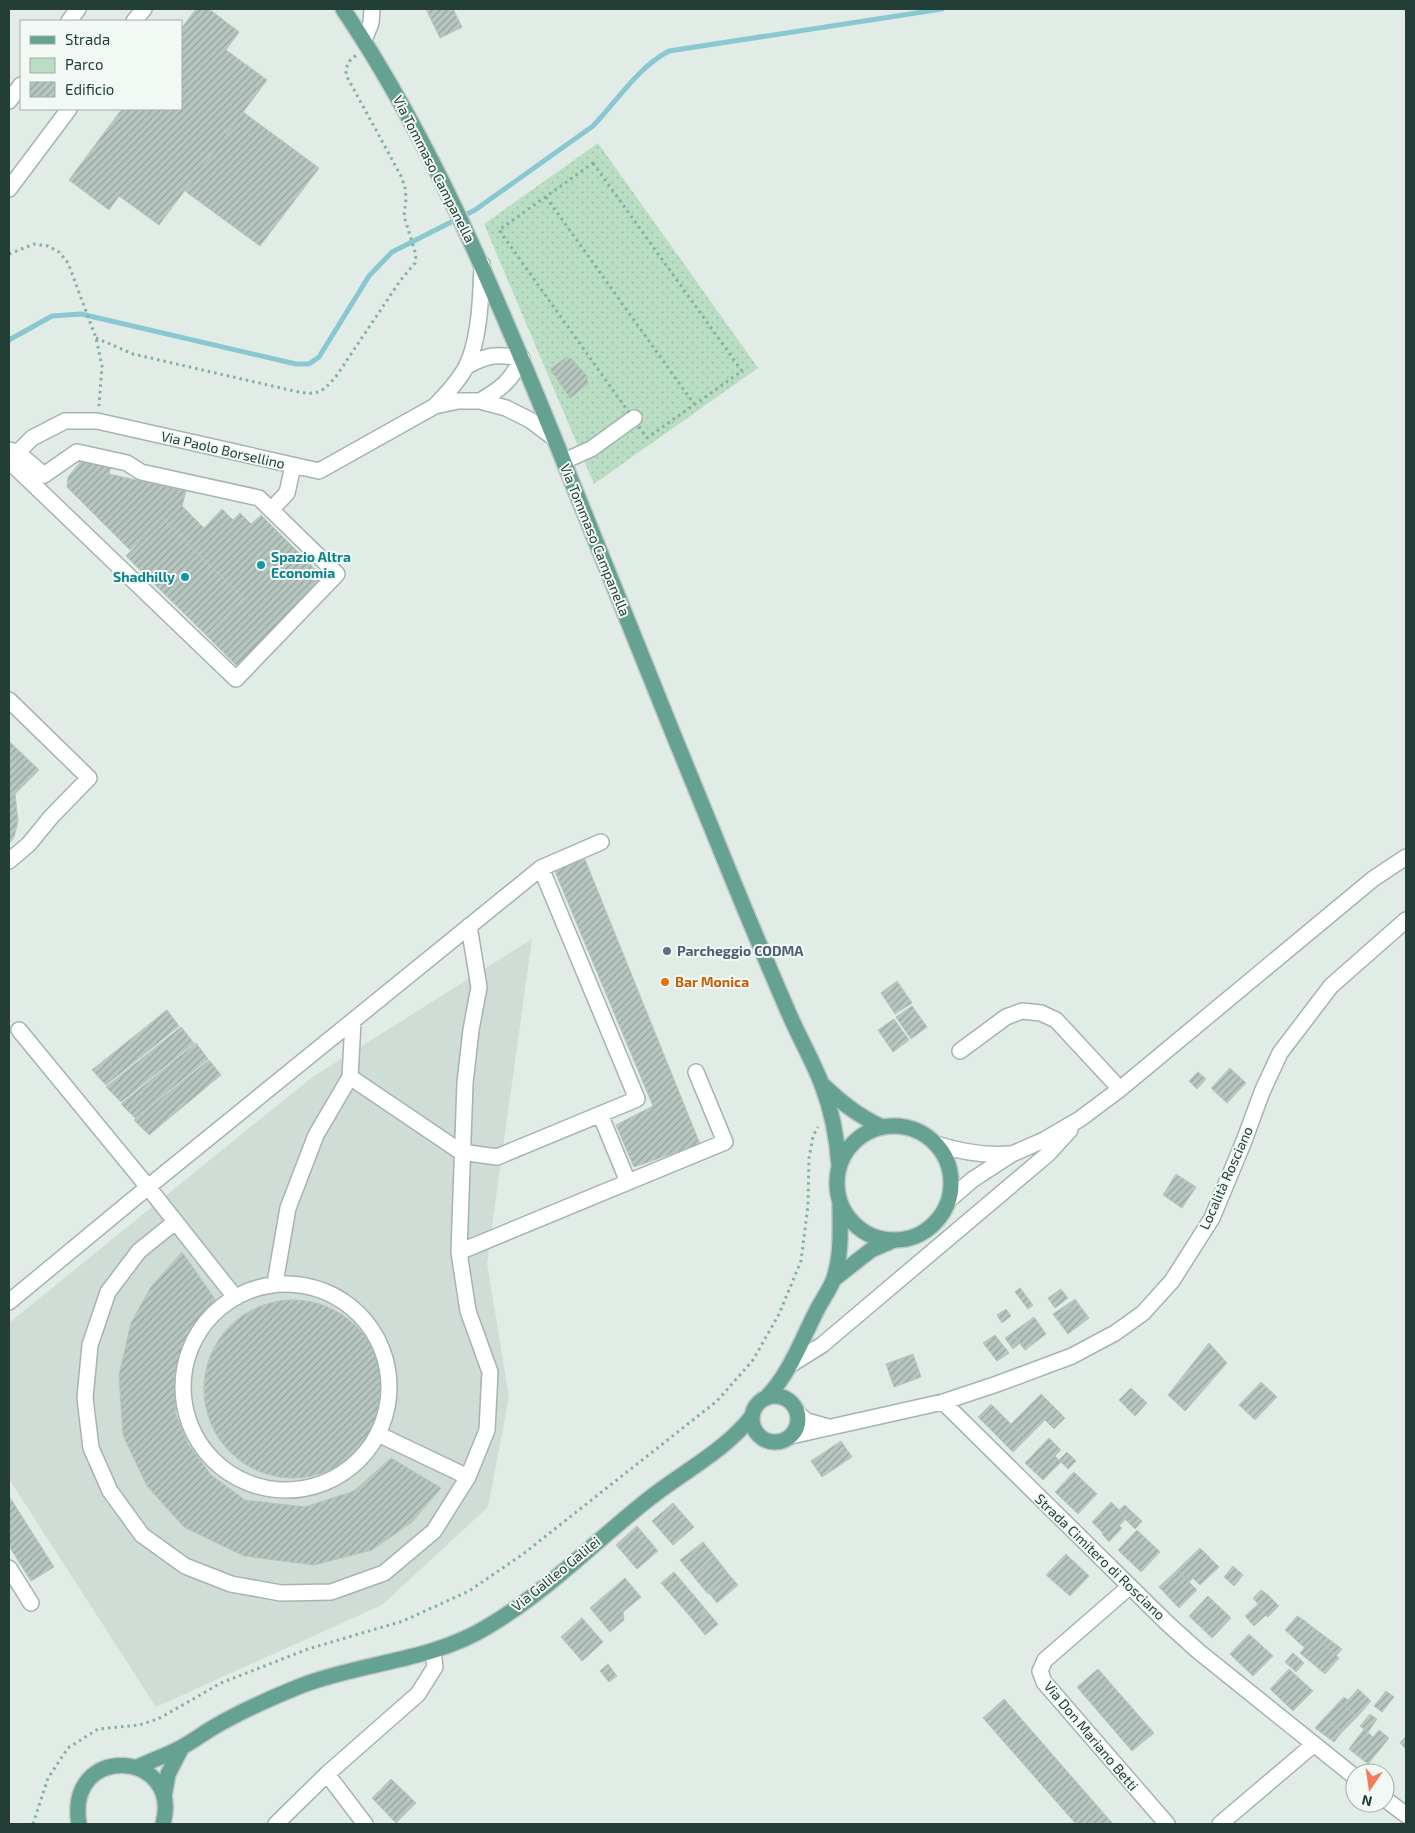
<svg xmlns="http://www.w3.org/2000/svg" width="1415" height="1833" font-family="'Exo 2',sans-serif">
  <defs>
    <pattern id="green-dots" width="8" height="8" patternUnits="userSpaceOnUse" patternTransform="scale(1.25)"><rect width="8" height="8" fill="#badec3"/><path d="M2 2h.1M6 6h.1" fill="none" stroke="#a0c0a8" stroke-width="1.8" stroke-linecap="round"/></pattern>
    <pattern id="building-hatch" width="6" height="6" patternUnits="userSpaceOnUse" patternTransform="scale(1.25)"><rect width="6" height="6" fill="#b7c7c0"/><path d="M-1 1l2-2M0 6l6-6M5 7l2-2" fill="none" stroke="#94a39d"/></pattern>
  </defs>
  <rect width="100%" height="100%" fill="#e2ece7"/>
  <path fill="#d0dcd6" d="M532,939L487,1263L509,1397L488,1507L382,1605L156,1707L9,1479V1323L311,1078Z"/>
  <path fill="url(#green-dots)" d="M598,143L758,368L594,484L484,224Z"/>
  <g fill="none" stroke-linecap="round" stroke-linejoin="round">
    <path stroke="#89c8d2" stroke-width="5" d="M9,340L52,316L81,314L296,364H309L319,357L369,276L392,252L475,210L593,126C618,100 637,68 669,51L942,9"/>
  </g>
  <path fill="url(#building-hatch)" stroke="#b4c6be" d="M196,9H209L239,32L226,50L267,80L159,225L119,196L109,210L69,180L122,109H181V29Z
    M426,9H453L462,27L440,38Z
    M243,112L319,168L260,246L185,191Z
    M565,358L572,359L587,376L588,384L570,398L550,369Z
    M82,460L111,466L109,474L186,491L182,506L204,528L222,509L233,520L240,513L251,524L261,515L326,580L239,668L206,635L243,598L162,518L130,550L67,487L68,477Z
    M162,518L243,598L206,635L126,556Z
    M9,741L39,770L15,794L9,788Z
    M9,788L15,794L9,800Z
    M15,794L18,821L14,837L9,844V800Z
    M584,857L700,1144L634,1167L616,1125L653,1106L554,869Z
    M897,981L912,1003L895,1014L881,993Z
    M912,1006L927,1027L911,1039L896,1017Z
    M167,1010L179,1026L106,1085L92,1070Z
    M894,1019L909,1040L893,1052L878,1030Z
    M181,1027L194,1043L121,1102L106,1087Z
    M196,1043L208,1059L135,1118L121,1104Z
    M209,1060L221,1075L149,1135L134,1120Z
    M1230,1068L1246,1083L1227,1103L1211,1088Z
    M1198,1072L1206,1079L1197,1089L1189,1081Z
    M1176,1174L1196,1187L1182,1208L1163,1195Z
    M182,1252L215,1299L192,1328L174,1374L176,1415L188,1444L211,1475L245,1500L305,1507L354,1491L391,1458L441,1488L412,1522L372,1550L314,1565L244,1556L184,1527L147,1486L123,1435L119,1375L131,1323L151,1287Z
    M1020,1288L1033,1305L1028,1309L1015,1292Z
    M1061,1289L1068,1298L1055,1308L1048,1298Z
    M1075,1299L1077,1302L1056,1318L1053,1314Z
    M204 1389a89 89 0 1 1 178 0a89 89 0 1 1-178 0Z
    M1077,1302L1089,1318L1068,1334L1056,1318Z
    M1006,1309L1011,1316L1002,1323L997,1315Z
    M1034,1317L1046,1334L1025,1350L1012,1333Z
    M1012,1333L1020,1343L1013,1349L1005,1338Z
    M995,1335L1009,1353L997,1361L983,1343Z
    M1209,1343L1227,1363L1185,1411L1168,1395Z
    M913,1354L921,1377L894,1387L886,1364Z
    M1261,1382L1277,1397L1255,1420L1239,1405Z
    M1131,1388L1147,1403L1135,1416L1119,1400Z
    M1041,1394L1065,1418L1054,1429L1045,1420L1026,1439L1011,1424Z
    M991,1404L1011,1424L998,1437L978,1417Z
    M1011,1424L1026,1439L1013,1452L998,1437Z
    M1049,1438L1061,1450L1055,1456L1061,1462L1043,1480L1025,1463Z
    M841,1441L852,1457L822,1477L811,1461Z
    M1067,1452L1076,1461L1068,1469L1059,1460Z
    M1074,1472L1097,1494L1078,1514L1055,1492Z
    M9,1496L54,1567L31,1581L9,1546Z
    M1111,1502L1127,1518L1119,1526L1122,1528L1109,1542L1102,1534L1103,1533L1092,1522Z
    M673,1503L694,1527L673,1545L652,1521Z
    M1125,1505L1132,1512L1127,1518L1119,1510Z
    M1132,1512L1142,1521L1135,1529L1125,1519Z
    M637,1526L658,1551L637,1569L616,1545Z
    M1137,1530L1160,1552L1141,1572L1118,1550Z
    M703,1542L716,1558L694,1577L680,1560Z
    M1200,1548L1219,1567L1200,1585L1193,1578L1189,1582L1177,1570Z
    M1066,1554L1089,1576L1070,1596L1046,1575Z
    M716,1558L730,1576L708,1594L694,1577Z
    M1233,1566L1243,1575L1234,1586L1224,1577Z
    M1177,1570L1197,1590L1179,1608L1159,1587Z
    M674,1572L707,1611L694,1621L661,1583Z
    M730,1576L738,1585L717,1603L709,1593Z
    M625,1578L641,1597L623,1612L624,1620L610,1632L590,1608Z
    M1261,1590L1268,1595L1258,1604L1253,1598Z
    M1268,1595L1279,1606L1268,1617L1257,1605Z
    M1208,1596L1231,1618L1212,1638L1189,1616Z
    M1257,1605L1266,1615L1254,1626L1245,1616Z
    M707,1611L718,1624L705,1635L694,1621Z
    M1297,1616L1305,1621L1292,1636L1285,1630Z
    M582,1618L603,1642L582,1661L561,1637Z
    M1305,1621L1311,1626L1297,1641L1292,1636Z
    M1311,1626L1319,1632L1305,1648L1297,1641Z
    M1319,1632L1342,1649L1336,1656L1315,1636Z
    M1249,1634L1273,1656L1253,1676L1230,1654Z
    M1315,1636L1339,1658L1325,1674L1300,1653Z
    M1293,1653L1304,1663L1296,1672L1285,1662Z
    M608,1664L617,1676L609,1682L600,1671Z
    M1098,1669L1154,1733L1132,1751L1077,1687Z
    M1289,1669L1313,1691L1293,1711L1270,1689Z
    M1358,1689L1371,1701L1357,1717L1340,1701L1344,1697L1348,1700Z
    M1386,1691L1394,1697L1382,1712L1374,1706Z
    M1004,1699L1113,1824H1076L983,1718Z
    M1340,1701L1357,1717L1342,1732L1325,1717Z
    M1370,1714L1377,1719L1368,1732L1360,1726Z
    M1325,1717L1342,1732L1334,1742L1315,1728Z
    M1364,1729L1373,1737L1379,1730L1389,1738L1368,1764L1349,1749Z
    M1406,1736V1749L1400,1743Z
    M391,1779L416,1803L396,1823L372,1798Z"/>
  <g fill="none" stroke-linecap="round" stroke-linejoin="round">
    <defs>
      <path id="minor" d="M69,21L78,9
        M134,21L144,9
        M364,40L371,23L372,9
        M9,101L21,85
        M9,189L69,109
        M467,366C489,354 497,354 522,358C511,381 502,388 480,401
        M435,406C446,394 459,381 466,367C480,340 481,294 482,264
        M9,450L17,452L44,475L77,452L127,463L141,472L259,498L337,574L236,679L9,461
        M12,458L32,438L65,421H97L319,471L435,406L458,401H480L506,408L530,420L554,438
        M564,461L591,449L634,418
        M271,510L287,493L293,466
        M9,700L89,778L51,817L29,844L9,861
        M19,1030L148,1187L235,1297
        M960,1051L1006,1017L1022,1011L1041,1013L1056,1020L1120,1089
        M350,1077L461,1152L497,1157L637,1099L541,868
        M600,1114L628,1182
        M936,1144C961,1152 984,1156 1010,1154
        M949,1200L972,1180L1012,1154L1044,1140L1080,1119L1120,1089L1373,879L1406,857
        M175,1222L139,1251L108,1292L90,1345L85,1398L91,1448L110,1491L142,1535L185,1566L231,1584L281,1593L331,1592L384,1573L434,1531L468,1477L487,1430L490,1372L468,1311L459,1252L465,1083L471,1030L479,987L469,926
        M459,1252L725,1142L696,1072
        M275,1283L288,1208L316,1135L350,1077L353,1022
        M183 1387a103 103 0 1 1 206 0a103 103 0 1 1-206 0Z
        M9,1302L148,1187L541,868L601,842
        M790,1365L822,1345L1048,1154L1070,1130
        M943,1402L1166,1622L1198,1651L1355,1777
        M798,1414L807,1421L828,1427
        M380,1435L468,1477
        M791,1436L943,1402L997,1384L1072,1356L1115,1333L1143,1313L1172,1281L1212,1218L1244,1141L1262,1092L1280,1053L1331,986L1406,920
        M9,1568L31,1603
        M1129,1587L1045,1660L1040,1671L1044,1682L1167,1824
        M327,1774L365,1824
        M1385,1799L1406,1815
        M276,1824L327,1774L418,1694L435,1667L433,1652
        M1220,1824L1313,1745"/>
      <path id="major" d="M343,9C432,141 493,288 553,435C606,566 658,698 712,829C737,891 763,954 790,1016C800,1039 813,1061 822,1085C832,1111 837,1138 839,1165
        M823,1085C842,1103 857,1115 882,1127
        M837 1183a57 57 0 1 1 114 0a57 57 0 1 1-114 0Z
        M834,1279L871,1250L894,1240
        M752 1419a23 23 0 1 1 46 0a23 23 0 1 1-46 0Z
        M766,1398C790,1373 801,1341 816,1312C821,1301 830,1290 834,1278C842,1254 840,1227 840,1202
        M138,1767C152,1760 168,1755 182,1747C193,1741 204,1733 214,1727C243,1710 273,1697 303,1685C364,1662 431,1661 487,1627C547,1592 595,1541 650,1498C684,1471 725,1451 752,1416
        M164,1797L168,1774L182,1747
        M79,1824C65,1742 183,1750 163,1824"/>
    </defs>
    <use href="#minor" stroke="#a5b4ae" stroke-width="18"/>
    <use href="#major" stroke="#c1c9c7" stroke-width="18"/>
    <path stroke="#82b0a1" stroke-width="3" stroke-dasharray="2.5 4" stroke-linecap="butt" d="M593,163L742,371L647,438L499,230Z
      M546,197L694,404
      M9,254L34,244L48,246L59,252L68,263L96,338L102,366L99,406
      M96,338L133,354L294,391C318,396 322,393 337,375L400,281L415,263L416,255L404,216L406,199L405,187L401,176L346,75C346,66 348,60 357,55
      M33,1824L48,1778L68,1748L98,1729L139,1725L158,1719L221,1683L308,1649L403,1621L469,1591L523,1554L717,1401L753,1360L779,1314L801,1261L808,1205L809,1158L813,1136L818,1127"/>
    <use href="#minor" stroke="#fff" stroke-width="15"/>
    <use href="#major" stroke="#66a292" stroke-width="15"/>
  </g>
  <g fill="#0f9aa8" stroke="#f2f9f5" stroke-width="2">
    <circle cx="261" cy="565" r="5"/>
    <circle cx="185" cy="577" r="5"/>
  </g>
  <circle fill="#5c6f8a" stroke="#f2f9f5" stroke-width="2" cx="667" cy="951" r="5"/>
  <circle fill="#e8710a" stroke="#f2f9f5" stroke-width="2" cx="665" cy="982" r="5"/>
  <g text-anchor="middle" stroke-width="4" stroke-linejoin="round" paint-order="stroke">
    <g font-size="14" fill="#223e36" stroke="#f2f9f5">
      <text transform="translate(434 169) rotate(63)" y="5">Via Tommaso Campanella</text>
      <text transform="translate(223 450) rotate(13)" y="5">Via Paolo Borsellino</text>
      <text transform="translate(595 540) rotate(68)" y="5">Via Tommaso Campanella</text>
      <text transform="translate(1226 1178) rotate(-66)" y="5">Località Rosciano</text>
      <text transform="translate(1100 1557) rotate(44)" y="5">Strada Cimitero di Rosciano</text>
      <text transform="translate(556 1574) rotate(-39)" y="5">Via Galileo Galilei</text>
      <text transform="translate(1091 1736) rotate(50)" y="5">Via Don Mariano Betti</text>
    </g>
    <g font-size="14" font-weight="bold" fill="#0d838f" stroke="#f2f9f5" text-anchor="start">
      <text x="271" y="562">Spazio Altra<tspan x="271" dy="16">Economia</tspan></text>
      <text x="175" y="582" text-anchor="end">Shadhilly</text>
    </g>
    <g font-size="14" font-weight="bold" fill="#4e5e75" stroke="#f2f9f5" text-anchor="start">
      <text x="677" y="956">Parcheggio CODMA</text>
    </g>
    <g font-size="14" font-weight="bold" fill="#c56008" stroke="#f2f9f5" text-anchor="start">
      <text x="675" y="987">Bar Monica</text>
    </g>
  </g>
  <rect width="1415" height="1833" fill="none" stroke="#223e36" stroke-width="20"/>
  <rect x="20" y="20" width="162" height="90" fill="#f2f9f5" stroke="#9faea9"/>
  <rect x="30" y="36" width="25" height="8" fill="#66a292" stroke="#9faea9"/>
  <text x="65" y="45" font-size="15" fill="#223e36">Strada</text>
  <rect x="30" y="58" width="25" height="15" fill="#badec3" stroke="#9faea9"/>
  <text x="65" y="70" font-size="15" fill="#223e36">Parco</text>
  <rect x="30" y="82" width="25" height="15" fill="url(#building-hatch)" stroke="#9faea9"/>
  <text x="65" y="95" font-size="15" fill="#223e36">Edificio</text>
  <g transform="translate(1370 1788) rotate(193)"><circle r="24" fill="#f2f9f5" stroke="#9faea9"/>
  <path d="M0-4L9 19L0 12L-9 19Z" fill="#f47d59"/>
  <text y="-8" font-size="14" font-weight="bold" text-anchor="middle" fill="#223e36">N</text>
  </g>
</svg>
